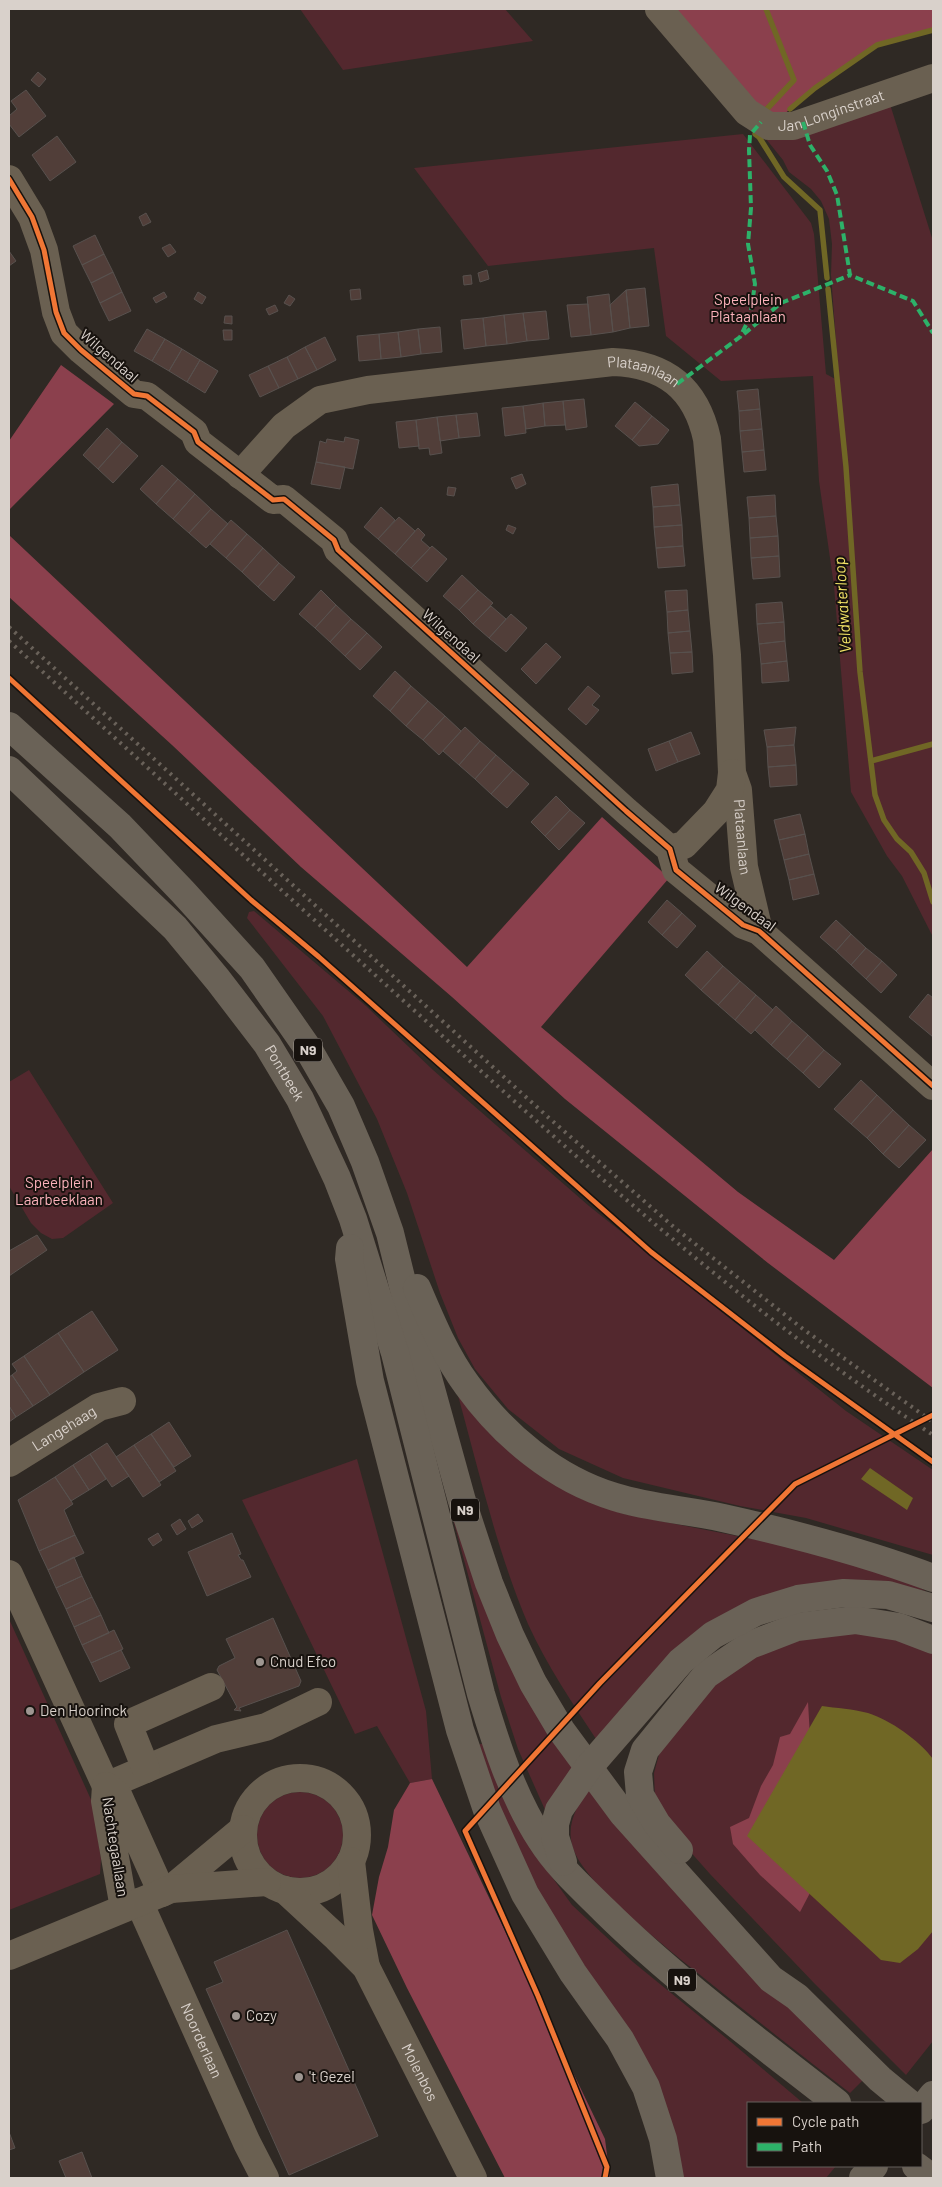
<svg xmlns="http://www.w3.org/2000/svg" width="942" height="2187" font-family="Barlow,sans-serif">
  <rect width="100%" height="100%" fill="#2f2924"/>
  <path fill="#53282e" d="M300,9H505L533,41L343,70Z
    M889,101L933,241V937L902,876L887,856L851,792L834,586L819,481L813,376L721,381L666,336L654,248L488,266L414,168L743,134L811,223L814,234L826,374L839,381L831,275L832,244L829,219L821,201L811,189L789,172L783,160L766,139Z
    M254,911L366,1006L433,1070L589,1206L846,1411L933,1470V1555L806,1518L740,1506L623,1478L559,1449L508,1409L475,1369L458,1338L440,1293L407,1193L377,1119L323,1016L247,918L249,912Z
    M29,1070L113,1203L63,1238L52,1239L41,1233L31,1223L9,1186V1082Z
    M456,1388L579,1498L624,1514L784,1545L880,1568L926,1591L890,1584L773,1595L598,1742C573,1704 547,1666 528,1624C496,1549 478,1467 456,1388Z
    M430,1434L576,1768L546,1812L518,1749L501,1697Z
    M357,1459L426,1711L432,1779L410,1783L377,1726L355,1734L242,1500Z
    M9,1619L93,1804L101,1859L100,1874L9,1910Z
    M862,1633L901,1640L933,1653V2041L906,2075L814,1983L710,1874L664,1822L655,1799L654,1773L660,1751L713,1684L741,1663L783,1644L825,1634Z
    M487,1742L547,1870L572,1905L633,1962L731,2042L803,2103H748V2166H836L826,2178H681L569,1950L510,1838L478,1745Z
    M590,1785L863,2080L850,2093C796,2051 742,2009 689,1966C659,1941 585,1884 573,1848C565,1824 578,1805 590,1785Z
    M257 1835a43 43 0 1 1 86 0a43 43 0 1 1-86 0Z"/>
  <path fill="#8b404d" d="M668,9H933V30L877,45L815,88L776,121L763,120Z
    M61,365L114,404L9,510V441Z
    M9,535L467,967L602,817L669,878L541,1027L738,1192L834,1260L933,1149V1388L768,1263L565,1099L452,997L301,867L172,745L9,597Z
    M808,1702L810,1737L811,1891L800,1912L760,1875L733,1844L730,1827L749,1818L761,1786L773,1765L780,1737L790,1734Z
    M432,1779L605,2139L610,2178H505L407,1988L372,1915L379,1877L388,1847L394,1810L410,1783Z"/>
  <path fill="#706725" d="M870,1468L913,1498L907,1510L861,1479Z
    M822,1706C836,1708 853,1709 868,1713C890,1720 919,1740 933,1759V1931L918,1949L900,1963L881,1960L747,1836Z"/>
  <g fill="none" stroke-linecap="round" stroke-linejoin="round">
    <path stroke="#706725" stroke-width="5.5" d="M790,109L815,88L877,45L933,30
      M765,111L794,80L766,9
      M756,130L755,134L759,137L784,177L820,210L827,278
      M828,289L846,467L860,672L875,795L884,820L897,839L911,852L924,873L933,902
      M871,761L933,744"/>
  </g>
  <path fill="#513e39" stroke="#58514e" d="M38,72L46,79L39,87L31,80Z
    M26,90L46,116L19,137L9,124V116L17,109L11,101Z
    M57,136L76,162L50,181L32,155Z
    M146,213L151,222L143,226L139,217Z
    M95,235L104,254L82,265L73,246Z
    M170,244L176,252L168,257L162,248Z
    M9,251L16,261L9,266Z
    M104,254L113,272L91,283L82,265Z
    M487,270L489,279L480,282L478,273Z
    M113,272L122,292L100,303L91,283Z
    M471,275L472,284L464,285L463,276Z
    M645,288L649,326L630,328L626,290Z
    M360,289L361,299L351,300L350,290Z
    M626,290L630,328L613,332L610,305Z
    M122,292L131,311L109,321L100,303Z
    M164,292L167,297L156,303L153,298Z
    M198,292L206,297L202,304L194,299Z
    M609,294L613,332L591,335L587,297Z
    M289,295L295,299L290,306L284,303Z
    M588,304L591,335L571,337L567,305Z
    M275,305L278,311L269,315L266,309Z
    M546,311L549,339L527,341L523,313Z
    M523,313L527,341L507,344L504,315Z
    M504,315L507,344L486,346L483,318Z
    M225,316H232V324L224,323Z
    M483,318L486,346L464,349L461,320Z
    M440,327L442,352L421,354L418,329Z
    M147,329L165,339L152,361L134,351Z
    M418,329L421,354L401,357L398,332Z
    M223,330H232V340H224Z
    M398,332L401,357L381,359L379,334Z
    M379,334L381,359L359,361L357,336Z
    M325,337L336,360L317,370L305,347Z
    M165,339L182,349L169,371L152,361Z
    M305,347L317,370L298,379L287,357Z
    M182,349L200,360L187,382L169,371Z
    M287,357L298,379L279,388L268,366Z
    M200,360L218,371L205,393L187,382Z
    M268,366L279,388L260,397L249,375Z
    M758,389L760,409L739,411L737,391Z
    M584,399L587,427L566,430L563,401Z
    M563,401L565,425L545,426L543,403Z
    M635,402L652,416L632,440L615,426Z
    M543,403L545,426L526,429L523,406Z
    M523,406L526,433L505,436L502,408Z
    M760,409L762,429L740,431L739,411Z
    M477,413L480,436L459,438L456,415Z
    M456,415L459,438L440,441L437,417Z
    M652,416L669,430L658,444L639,446L632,440Z
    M437,417L442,453L430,455L429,448L419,449L416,420Z
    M416,420L419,446L399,448L396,422Z
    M107,428L122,442L98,469L83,455Z
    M762,429L764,450L742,452L740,431Z
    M345,437L359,440L353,469L316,462L320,441L326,443L327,439L344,442Z
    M122,442L138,456L113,483L98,469Z
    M764,450L766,470L744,472L742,452Z
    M316,462L345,467L340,489L311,484Z
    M162,465L178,479L156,504L140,489Z
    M522,474L526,484L516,489L511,478Z
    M178,479L195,494L173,519L156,504Z
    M678,484L680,505L653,507L651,487Z
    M448,487L456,488L454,496L447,495Z
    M195,494L211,509L189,533L173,519Z
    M775,495L776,516L749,518L747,497Z
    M680,505L682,525L654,527L653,507Z
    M381,507L395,520L378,539L364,527Z
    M211,509L228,524L206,548L189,533Z
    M776,516L778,536L750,538L749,518Z
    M399,517L415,531L395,554L378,539Z
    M231,520L247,534L226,558L210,544Z
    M508,525L516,528L513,534L506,530Z
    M682,525L683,546L656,548L654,527Z
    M418,528L425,535L421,540L430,548L411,568L395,554Z
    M247,534L263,548L242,572L226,558Z
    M778,536L779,556L751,558L750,538Z
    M432,546L447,559L427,582L411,568Z
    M683,546L685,566L658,568L656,548Z
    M263,548L279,563L258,587L242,572Z
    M779,556L780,577L753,579L751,558Z
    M279,563L295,577L274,601L258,587Z
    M462,575L478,590L459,610L443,596Z
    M321,590L336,605L315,628L299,614Z
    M478,590L493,603L473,624L459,610Z
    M687,590L688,610L667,612L665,591Z
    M782,602L784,622L757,624L756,604Z
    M336,605L351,619L330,642L315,628Z
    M491,606L506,619L489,638L473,624Z
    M688,610L690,631L668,633L667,612Z
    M511,614L527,628L506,652L489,638Z
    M351,619L367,633L345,656L330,642Z
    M784,622L785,641L759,644L757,624Z
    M690,631L692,652L670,653L668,633Z
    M367,633L382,647L360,670L345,656Z
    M785,641L787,661L761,664L759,644Z
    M546,643L561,657L536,684L521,669Z
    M692,652L693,672L672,674L670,653Z
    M787,661L789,681L762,683L761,664Z
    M395,671L411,686L390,711L373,696Z
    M411,686L428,701L406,726L390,711Z
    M588,686L600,696L592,705L599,710L586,725L568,709Z
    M428,701L445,716L423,740L406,726Z
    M445,716L461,731L439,755L423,740Z
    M465,727L480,741L459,765L443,751Z
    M796,727L794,745L767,747L764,730Z
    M691,732L700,754L678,762L669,741Z
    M480,741L496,755L475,779L459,765Z
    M669,741L678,762L656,771L648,749Z
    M794,745L796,765L768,767L767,747Z
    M496,755L513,770L491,794L475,779Z
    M796,765L797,785L770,787L768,767Z
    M513,770L529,784L507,808L491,794Z
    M556,796L570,810L545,836L531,822Z
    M570,810L585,823L559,850L545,836Z
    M800,814L805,834L779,840L774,820Z
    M805,834L809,854L784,860L779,840Z
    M809,854L814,874L789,880L784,860Z
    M814,874L819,894L793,900L789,880Z
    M667,900L682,913L662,935L648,922Z
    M682,913L696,926L677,948L662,935Z
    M836,920L851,934L836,951L820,937Z
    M851,934L866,948L851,965L836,951Z
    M866,948L882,961L866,979L851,965Z
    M707,951L723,966L701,990L685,975Z
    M882,961L897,975L881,993L866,979Z
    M723,966L740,981L718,1005L701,990Z
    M740,981L756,995L735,1020L718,1005Z
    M928,994L933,998V1037L909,1017Z
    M756,995L773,1010L751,1034L735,1020Z
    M776,1006L792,1021L771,1045L755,1030Z
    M792,1021L808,1035L787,1059L771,1045Z
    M808,1035L824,1050L803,1073L787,1059Z
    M824,1050L841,1064L819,1088L803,1073Z
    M861,1080L877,1095L851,1124L834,1109Z
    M877,1095L893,1110L867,1138L851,1124Z
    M893,1110L909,1125L883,1154L867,1138Z
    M909,1125L926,1140L899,1168L883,1154Z
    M37,1235L47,1250L9,1276V1251Z
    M92,1311L118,1350L84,1372L58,1333Z
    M58,1333L84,1372L50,1395L24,1356Z
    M24,1356L50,1395L33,1406L12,1375L17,1371L12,1364Z
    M12,1375L33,1406L16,1417L9,1406V1377Z
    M9,1406L16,1417L9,1422Z
    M169,1422L191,1456L174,1467L151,1434Z
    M151,1434L176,1471L159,1482L134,1445Z
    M107,1443L129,1476L112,1487L90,1454Z
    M134,1445L161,1485L143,1497L116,1457Z
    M90,1454L106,1479L89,1490L73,1465Z
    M73,1465L89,1490L71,1501L55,1477Z
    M55,1477L73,1504L64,1510L75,1535L39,1551L18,1500Z
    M198,1514L203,1521L192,1528L188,1521Z
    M180,1519L186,1529L177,1535L171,1525Z
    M158,1533L162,1540L153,1546L148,1539Z
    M232,1533L241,1554L238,1555L241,1560H243L251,1577L207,1596L188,1552Z
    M75,1535L84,1553L48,1570L39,1551Z
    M74,1557L82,1576L56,1588L48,1570Z
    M82,1576L92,1597L66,1609L56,1588Z
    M92,1597L101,1615L74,1627L66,1609Z
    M101,1615L109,1633L82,1645L74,1627Z
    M273,1618L301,1681L299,1686L239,1708L241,1711L234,1710L237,1707L217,1670L219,1666L235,1658L226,1639Z
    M114,1630L123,1649L91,1663L82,1645Z
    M121,1650L130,1668L100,1682L91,1663Z
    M287,1930L378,2136L289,2175L206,1989L223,1982L214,1962Z
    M9,2132L15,2148L9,2150Z
    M82,2152L92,2178H66L59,2161Z"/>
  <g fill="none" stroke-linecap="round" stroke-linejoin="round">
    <g stroke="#6a6051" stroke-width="28">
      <path id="s1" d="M659,9L747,112L769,126H793L933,78"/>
      <path d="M9,179L32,217L44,250L56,312L64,333L81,350L134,394L147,396L194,432L198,442L273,500L284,499L334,540L338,550L626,811L670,849L676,870L743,925L759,931L933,1086"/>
      <path id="s2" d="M240,475L284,426L320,400L368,390L613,362C665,364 696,388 707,439L727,655L732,773L738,790L744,867L759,931"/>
      <path d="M670,849L684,845L716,812L730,790L732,773"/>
      <path id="s3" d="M9,1463L99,1407L122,1401"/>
      <path d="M9,1574L106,1786L216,1739L266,1727L318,1702"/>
      <path d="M146,1769L128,1724L211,1687"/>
      <circle cx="300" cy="1835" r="57"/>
      <path d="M351,1861L359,1930L366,1967"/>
      <path d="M171,1889L243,1829"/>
      <path id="s4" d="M285,1890L337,1938L366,1967L473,2178"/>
      <path id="s5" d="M139,1902L247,2143L265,2178"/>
      <path d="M124,1908L105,1801L106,1786L118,1795L162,1893"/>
      <path d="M9,1956L171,1889L267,1882"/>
    </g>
    <g stroke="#6a6257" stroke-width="28">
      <path d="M9,726L120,826L183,892L252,968L307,1047L341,1106L365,1162L390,1233L407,1302L462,1501L489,1583L510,1635L533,1683L561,1730L623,1814L771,1979L797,1997L880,2079L909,2103"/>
      <path id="s6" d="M9,770L175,928L218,980L267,1044L300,1099L337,1178L353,1219L395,1353L481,1694C496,1744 512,1795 541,1840C558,1867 582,1888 604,1910C676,1981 758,2041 837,2103"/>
      <path d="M350,1248L349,1259L370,1381L460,1730L487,1810L525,1894L573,1973L620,2039L646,2087L663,2139L670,2178"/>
      <path d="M417,1288C431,1321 446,1357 467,1385C503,1435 555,1479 615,1497C650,1508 687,1510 723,1518C795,1534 864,1552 933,1578"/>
      <path d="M679,1850L657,1824L640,1795L638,1772L645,1750L706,1675L750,1645L797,1627L855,1620L899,1627L933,1640"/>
      <path d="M563,1862L555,1837V1824L559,1810L588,1768L681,1661L713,1635L756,1612L798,1599L844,1593L888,1595L933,1608"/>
      <path d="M921,2110L933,2095"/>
      <path d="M916,2166L932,2178"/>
      <path d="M863,2178L874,2166"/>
    </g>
    <path stroke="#696159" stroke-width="4" stroke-dasharray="2.5 5" stroke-linecap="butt" d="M9,627L549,1118L675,1228L803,1329L933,1422
      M9,641C148,768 286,895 426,1021C587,1168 751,1315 933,1435"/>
    <path stroke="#2db169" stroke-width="4" stroke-dasharray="8 4" stroke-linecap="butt" d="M803,122L810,145L827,171L837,195L850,275L913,301L933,333
      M744,334L781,303L850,275
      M677,384L740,337L750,317L755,284L748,244L751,208L749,150L750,135L761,122"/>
    <defs>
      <path id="cycleway" d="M9,179L32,217L44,250L56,312L64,333L81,350L134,394L147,396L194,432L198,442L273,500L284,499L334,540L338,550L626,811L670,849L676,870L743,925L759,931L933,1086
        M9,678L251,900L319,957L651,1252L785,1356L933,1462
        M605,2178L607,2167L538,1996L465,1831L600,1683L795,1484L933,1415"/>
    </defs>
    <use href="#cycleway" stroke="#17120e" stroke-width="8"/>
    <use href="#cycleway" stroke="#f07635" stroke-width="5"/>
  </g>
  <g fill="#9e9691" stroke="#17120e" stroke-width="2">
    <circle cx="260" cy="1662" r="5"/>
    <circle cx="30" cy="1711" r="5"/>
    <circle cx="236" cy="2016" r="5"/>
    <circle cx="299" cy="2077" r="5"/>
  </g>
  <g text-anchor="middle" stroke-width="4" stroke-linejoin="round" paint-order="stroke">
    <g fill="#17120e" stroke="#9f9892" stroke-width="1">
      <rect x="294" y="1038.5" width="28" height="23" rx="4"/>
      <rect x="451" y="1498.5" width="28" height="23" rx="4"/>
      <rect x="668" y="1968.5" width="28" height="23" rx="4"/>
    </g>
    <g font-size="14" font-weight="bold" fill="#d9d1cb">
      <text x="308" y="1055">N9</text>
      <text x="465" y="1515">N9</text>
      <text x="682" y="1985">N9</text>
    </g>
    <g font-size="15" fill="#d9d1cb" stroke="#17120e">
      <text dy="5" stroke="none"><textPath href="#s1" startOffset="226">Jan Longinstraat</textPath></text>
      <text transform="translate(109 356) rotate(41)" y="5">Wilgendaal</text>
      <text dy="5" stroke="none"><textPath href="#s2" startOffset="438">Plataanlaan</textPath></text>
      <text transform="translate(451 636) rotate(42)" y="5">Wilgendaal</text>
      <text dy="5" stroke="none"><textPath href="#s2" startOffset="939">Plataanlaan</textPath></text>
      <text transform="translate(745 907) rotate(36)" y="5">Wilgendaal</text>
      <text dy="5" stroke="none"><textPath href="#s6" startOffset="411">Pontbeek</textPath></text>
      <text dy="5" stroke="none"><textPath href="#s3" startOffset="65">Langehaag</textPath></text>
      <text transform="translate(115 1847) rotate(81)" y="5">Nachtegaallaan</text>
      <text dy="5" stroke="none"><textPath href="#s5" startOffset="152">Noorderlaan</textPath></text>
      <text dy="5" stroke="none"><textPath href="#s4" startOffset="230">Molenbos</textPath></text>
    </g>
    <g font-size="15" fill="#fcb2bb" stroke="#17120e">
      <text x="748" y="305">Speelplein<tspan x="748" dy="17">Plataanlaan</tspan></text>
      <text x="59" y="1188">Speelplein<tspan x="59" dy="17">Laarbeeklaan</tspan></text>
    </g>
    <g font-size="15" fill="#d9d1cb" stroke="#17120e" text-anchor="start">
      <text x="270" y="1667">Cnud Efco</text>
      <text x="40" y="1716">Den Hoorinck</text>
      <text x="246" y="2021">Cozy</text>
      <text x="309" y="2082">'t Gezel</text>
    </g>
    <g font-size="16" font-style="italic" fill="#f4e467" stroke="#17120e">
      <text transform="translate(842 605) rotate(-94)" y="6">Veldwaterloop</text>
    </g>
  </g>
  <rect width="942" height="2187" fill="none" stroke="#d9d1cb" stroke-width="20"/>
  <rect x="747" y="2102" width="175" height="65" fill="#17120e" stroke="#655e5a"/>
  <rect x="757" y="2118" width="25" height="8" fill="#f07635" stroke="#655e5a"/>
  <text x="792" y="2127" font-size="15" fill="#d9d1cb">Cycle path</text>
  <rect x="757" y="2143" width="25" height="8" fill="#2db169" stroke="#655e5a"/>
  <text x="792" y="2152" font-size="15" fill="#d9d1cb">Path</text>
</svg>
